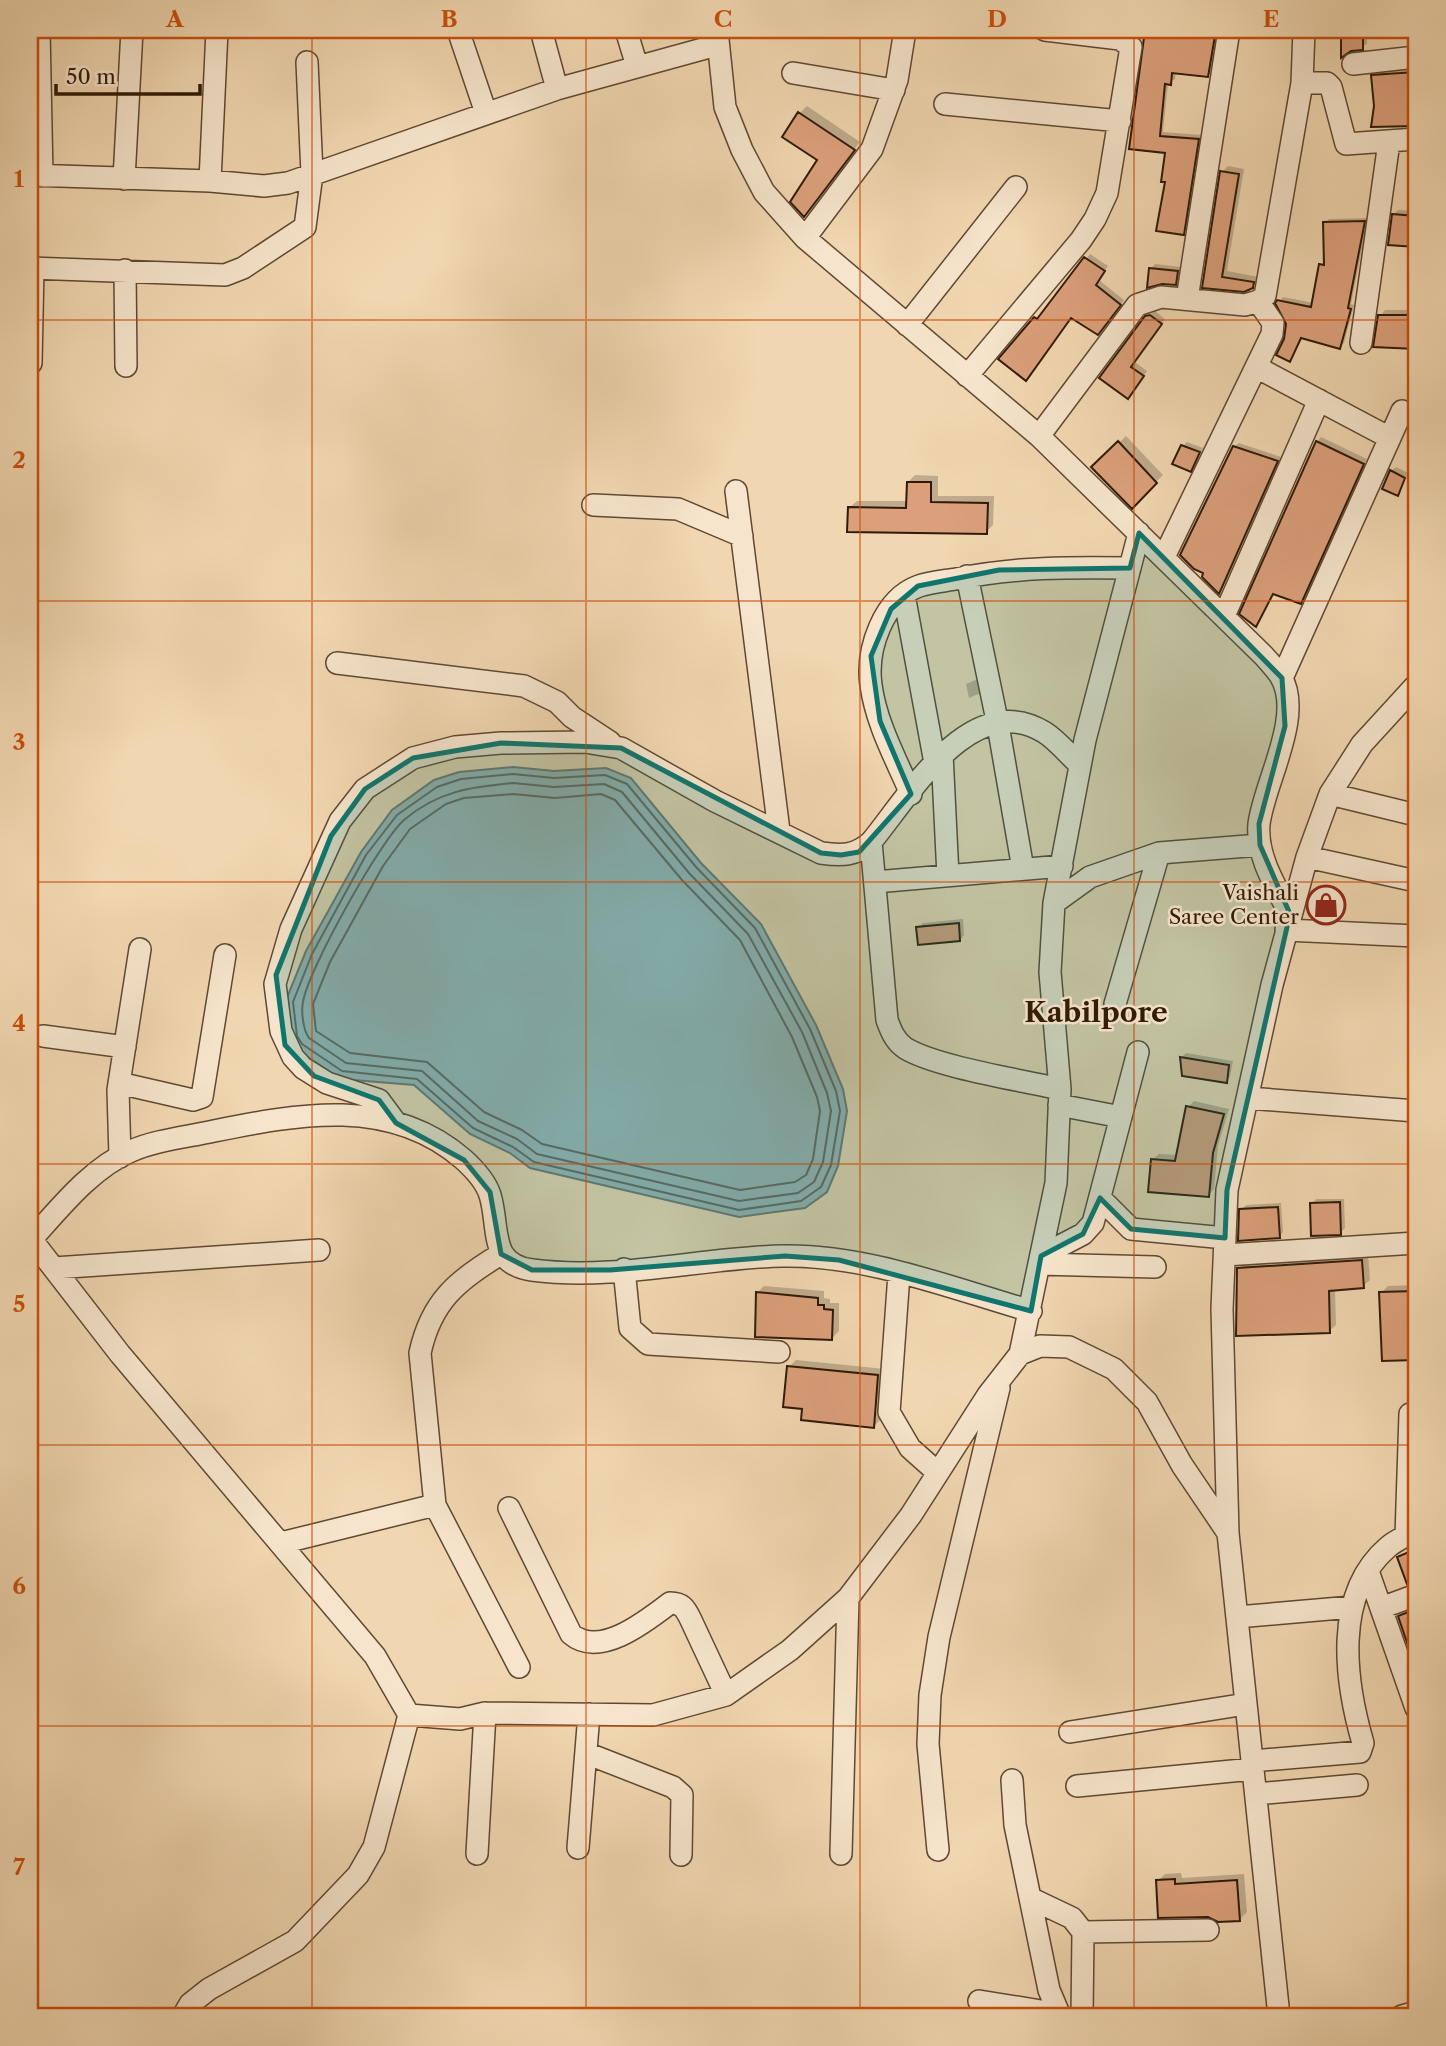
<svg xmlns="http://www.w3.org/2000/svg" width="1446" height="2046" font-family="'Libre Caslon Text',serif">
  <rect width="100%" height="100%" fill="#f1d7b1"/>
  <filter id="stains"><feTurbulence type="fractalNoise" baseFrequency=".00286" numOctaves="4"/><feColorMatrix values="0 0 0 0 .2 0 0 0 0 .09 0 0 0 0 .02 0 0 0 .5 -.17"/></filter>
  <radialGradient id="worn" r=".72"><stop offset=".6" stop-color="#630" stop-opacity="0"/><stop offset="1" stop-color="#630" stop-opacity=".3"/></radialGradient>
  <path fill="#9fb7b7" stroke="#737871" stroke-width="2" d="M513,767L554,771L606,768L631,778L701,863L761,924L816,1025L843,1089L847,1111L838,1166L827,1192L805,1208L739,1217L530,1168L510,1153L470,1134L414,1085L341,1079L297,1050L290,1039L286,1000L306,951L361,852L392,810L434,780L459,772Z"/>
  <path fill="#0003" d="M1134,30H1219L1212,70L1208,75L1176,72L1175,79L1168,83L1163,132L1202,135L1188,229L1183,233L1167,180V151L1131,148L1146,35Z
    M1343,30H1367V44L1343,55Z
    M1416,66V124L1373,126L1376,106L1373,76L1378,72Z
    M807,106L860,142L804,215L820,160L800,113Z
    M1228,166L1244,169L1227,271L1259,277L1252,287L1204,286L1222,172Z
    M1398,210L1416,211L1414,241L1394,214Z
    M1368,218L1351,304L1354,305L1344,343L1339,347L1303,337L1290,360L1286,340L1288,324L1277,303L1283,297L1314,303L1321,265L1325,261V223L1329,219Z
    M1416,253V349L1375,345L1380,316L1385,310H1407Z
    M1090,254L1108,266L1099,280L1124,300L1102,329L1071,316L1030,374L1035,318L1041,315Z
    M1155,264L1181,267L1180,279L1175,283L1162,282L1151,269Z
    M1155,311L1165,319L1135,362L1147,371L1132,393L1101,378L1146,317Z
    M1126,436L1163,475L1132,506L1094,467Z
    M1321,437L1367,459L1305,598L1300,602L1274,592L1256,625L1317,442Z
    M1187,442L1203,448L1190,470L1183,446Z
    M1239,443L1281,457L1219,592L1234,447Z
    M1396,467L1408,473L1398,494L1391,471Z
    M915,475L938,476V496H994L993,525L986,532L849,508L857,501H908V482Z
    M980,678L983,692L969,698L966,684Z
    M963,919L964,935L960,940L918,928L923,923Z
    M1186,1053L1233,1061L1230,1077L1226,1081L1184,1074L1182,1057Z
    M1194,1101L1229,1109L1218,1146L1214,1189L1208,1195L1153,1159L1159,1154L1178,1155L1188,1107Z
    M1316,1199H1344L1345,1228L1340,1233L1312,1204Z
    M1281,1203L1283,1232L1279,1237L1241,1210L1246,1205Z
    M1368,1254L1370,1280L1363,1286L1335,1288L1336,1325L1329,1331L1239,1269L1245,1262Z
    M1416,1285V1358L1384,1359L1381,1293L1388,1286Z
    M764,1286L824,1291V1298L830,1299V1303H839V1331L832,1338L757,1293Z
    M796,1360L885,1369L881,1419L874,1426L804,1408L789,1367Z
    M1416,1607V1660L1400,1616Z
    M1181,1873L1182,1878L1244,1874L1247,1912L1240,1919L1158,1881L1165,1874Z"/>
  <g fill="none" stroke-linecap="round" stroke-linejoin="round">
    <path stroke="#68685f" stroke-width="2" d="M513,774L554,778L605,775L627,784L696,867L755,928L810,1029L836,1091L840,1111L831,1165L821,1187L801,1201L739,1210L534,1162L513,1147L473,1128L417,1079L342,1071L302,1044L297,1036L293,1002L312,954L366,855L397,815L437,787L461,779Z
      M513,783L554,787L604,784L622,792L689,873L748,934L802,1032L827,1093L831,1111L823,1162L814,1182L798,1193L739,1201L537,1154L517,1139L478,1121L422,1071L346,1063L309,1038C303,1030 301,1011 303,1002C308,970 380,841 404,820C438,791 471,787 513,783Z
      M513,794L555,798L601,794L615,800L682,880L740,940L792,1037L817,1097L820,1111L813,1159L806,1175L795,1182L740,1190L542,1144L522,1130L484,1112L427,1062L350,1053L316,1031L313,1004L330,962L383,866L410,829L446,804L464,798Z"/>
  </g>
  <path fill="#dba07b" stroke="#301907" stroke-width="2" d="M1145,30H1216L1208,77L1172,73L1171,85L1165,84L1160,136L1199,139L1184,235L1156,231L1165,182H1161L1165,153L1129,149Z
    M1341,30H1363V50L1351,51L1341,58Z
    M1416,72V126L1371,127L1374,106L1371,75Z
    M798,112L855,150L804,217L790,202L817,160L782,137Z
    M1220,171L1239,174L1222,277L1254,282L1253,288L1244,292L1202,288Z
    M1392,214L1416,216V247L1388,245Z
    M1365,221L1348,308L1351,309L1340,349L1301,338L1290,362L1276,355L1284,339L1286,324L1275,303L1277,300L1311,307L1319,264L1324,265L1323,222Z
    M1084,257L1105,271L1096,285L1121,305L1098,335L1071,318L1026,381L998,359L1034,317L1037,319Z
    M1149,268L1178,271L1176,285L1162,284L1147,288Z
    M1150,315L1162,324L1131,367L1144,376L1128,399L1099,378L1145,316Z
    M1378,315H1416V349L1373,347Z
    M1118,441L1157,483L1132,509L1091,467Z
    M1316,441L1364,464L1301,604L1273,594L1256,627L1239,614Z
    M1181,445L1200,452L1191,472L1172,464Z
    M1233,446L1278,461L1219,594L1202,577L1203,573L1194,569L1180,555Z
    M1390,470L1405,478L1398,496L1382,489Z
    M907,482H931V502L988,503L987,534L847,532L848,507L906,508Z
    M959,923L960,941L918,945L916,927Z
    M1180,1057L1229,1065L1227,1083L1182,1076Z
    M1186,1106L1224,1114L1213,1153L1209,1197L1148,1192L1151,1159L1175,1161Z
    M1340,1202L1341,1235L1311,1236L1310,1203Z
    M1278,1207L1280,1238L1238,1241L1239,1209Z
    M1362,1260L1364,1288L1329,1291L1330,1333L1236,1336L1237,1268Z
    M1416,1291V1360L1382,1361L1379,1292Z
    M756,1292L818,1298V1305H824V1309L833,1310L832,1340L755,1337Z
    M787,1366L878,1375L874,1428L801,1420L802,1409L783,1407Z
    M1416,1549V1582L1407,1584L1397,1557Z
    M1416,1609V1669L1398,1616Z
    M1175,1879V1884L1237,1880L1240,1921L1218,1922L1208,1917L1158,1918L1156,1880Z"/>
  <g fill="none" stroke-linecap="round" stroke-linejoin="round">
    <defs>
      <path id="minor" d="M39,30L42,176
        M458,30L486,113
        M541,30L557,89
        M626,30L637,66
        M717,30L725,107L742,150L764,192L805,238L1039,436L1264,656C1270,663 1277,670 1281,677C1304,716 1264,783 1259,824C1256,856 1276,887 1290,914
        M1353,64L1416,57
        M793,73L894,90
        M1302,83H1327L1331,87L1346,144L1416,139
        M945,104L1120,121
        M30,175L210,181L264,186L288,183L557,89L717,45
        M124,179L132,30
        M210,181L217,30
        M805,238L872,149L897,80L905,30
        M30,268L225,275L243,268L305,227L312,174L307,62
        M125,270L126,366
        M1187,299L1229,30
        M907,325L1016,187
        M1361,343L1389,142
        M31,363L33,268
        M1256,367L1390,438
        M967,376L1081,240L1095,219L1107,193L1131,47L1120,39L1045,30
        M1039,436L1137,305L1161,297L1245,305L1258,301L1265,296L1302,83L1304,30
        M736,491L779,831
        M593,505L678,509L742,536
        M1164,557L1272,334L1273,323L1258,301
        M967,576L998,725L1023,869
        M904,595L935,763
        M1224,616L1319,400
        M337,663L524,686L557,702L572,717L610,742
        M1282,678L1402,411
        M942,754L948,876
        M911,794C896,759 876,723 871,685C866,650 883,599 919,586C930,582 944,581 956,579C1014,567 1071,567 1130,568
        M1330,794L1416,815
        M871,842L887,1020C891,1031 895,1041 905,1048C936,1067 1021,1080 1060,1089
        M1307,857L1416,881
        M875,882L1062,866
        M1054,903L1090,877L1159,853L1260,845
        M1286,930L1416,936
        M1115,1004L1159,853
        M43,1036L125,1047
        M119,1083L193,1100L202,1097L225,955
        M1248,1098L1416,1111
        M1059,1105L1121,1117
        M396,1123L379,1100L327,1083L303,1068L293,1057L281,1031L275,984L291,929L340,821L365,789L413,758L455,747L501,743L585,742L621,748L715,801L821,853C842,856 855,856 871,842C909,796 971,688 1044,732C1057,740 1069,755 1080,765
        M120,1157L118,1090L140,949
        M1100,1198L1131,1229L1225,1238
        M31,1239L120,1354L375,1656L409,1715L460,1719L485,1713L653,1715L726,1695L790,1650L848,1598L911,1515L988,1395L1020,1354L1040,1346L1069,1347L1114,1369L1147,1402L1182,1465L1228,1533
        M30,1241C59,1209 91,1168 131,1151C156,1140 187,1137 214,1131C299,1114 390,1096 463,1159C473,1168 486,1182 490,1195C500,1228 488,1264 532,1270C614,1281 700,1258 782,1256C865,1254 951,1288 1031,1311
        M501,1254C457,1280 431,1302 420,1353L435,1505L519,1667
        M1225,1255L1416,1243
        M1041,1256L1083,1234L1093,1223L1138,1052
        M1039,1264L1155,1267
        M54,1268L319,1250
        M624,1269L630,1328L648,1344L779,1352
        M899,1274L889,1412L910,1448L938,1473
        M1020,1354L1056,1183L1060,1089L1050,972L1054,903L1085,740L1139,533
        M509,1508L571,1634C599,1658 644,1623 670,1603C682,1603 685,1608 690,1618L726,1695
        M1406,1536L1410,1414
        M281,1543L435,1505
        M1368,1571L1416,1708
        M1381,1608L1416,1595
        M1237,1617L1352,1607
        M1070,1732L1246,1704
        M586,1753L673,1787L682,1795L681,1855
        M1252,1761L1360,1752L1363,1743C1345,1681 1333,1594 1388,1547C1396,1540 1407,1536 1416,1530
        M1012,1780L1015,1825L1049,1990L1060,2016
        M1077,1786L1253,1769
        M1256,1794L1357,1785
        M578,1848L589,1714
        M938,1850L928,1744L930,1695L939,1637L999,1388
        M477,1854L485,1713
        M841,1854L848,1598
        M1030,1898L1072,1918L1083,1932L1082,2016
        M1083,1932L1208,1930
        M979,2001L1059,2014
        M183,2016L190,2004L209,1989L295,1941L358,1875L374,1847L409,1715
        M1279,2016L1228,1533L1222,1309L1227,1190L1272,985L1307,857L1330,794L1362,744L1416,685
        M1402,2016L1416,2012"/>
    </defs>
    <use href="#minor" stroke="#604832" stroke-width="24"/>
    <use href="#minor" stroke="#f6e5cc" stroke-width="21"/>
  </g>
  <path fill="#0f766e" fill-opacity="0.2" stroke="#0f766e" stroke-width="5" stroke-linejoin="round" d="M1139,533L1282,678L1285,726L1259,824L1260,845L1290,914L1227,1190L1225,1238L1131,1229L1100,1198L1083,1234L1041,1256L1031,1311L839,1260L785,1256L610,1270H532L501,1254L490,1192L464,1160L396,1123L379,1100L314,1076L285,1045L276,975L331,836L365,789L413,758L501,743L621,748L821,853L841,855L859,852L911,794L880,721L871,656L891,609L918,586L999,570L1130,568Z"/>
  <path fill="none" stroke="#cc4f0b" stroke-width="2" stroke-opacity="0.55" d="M312,30V2016M586,30V2016M860,30V2016M1134,30V2016M30,320H1416M30,601H1416M30,882H1416M30,1164H1416M30,1445H1416M30,1726H1416"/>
  <defs>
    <symbol id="shop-ring" viewBox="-11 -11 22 22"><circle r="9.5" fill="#f6e5cc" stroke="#8f2418" stroke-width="1.5"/><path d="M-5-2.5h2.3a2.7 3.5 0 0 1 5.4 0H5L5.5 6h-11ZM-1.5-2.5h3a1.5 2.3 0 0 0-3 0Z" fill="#8f2418"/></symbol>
  </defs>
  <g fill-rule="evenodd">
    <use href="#shop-ring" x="1304" y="883" width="44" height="44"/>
  </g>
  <g text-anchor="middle" stroke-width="5" stroke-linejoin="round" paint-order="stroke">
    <g font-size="21" fill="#301907" stroke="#f6e5cc" text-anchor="end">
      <text x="1299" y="900">Vaishali<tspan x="1299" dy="24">Saree Center</tspan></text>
    </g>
    <g font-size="28" font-weight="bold" fill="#301907" stroke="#f6e5cc">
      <text x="1096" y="1022">Kabilpore</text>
    </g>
  </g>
  <rect width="1446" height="2046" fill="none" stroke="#f1d7b1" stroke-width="77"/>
  <path d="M56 84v10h144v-10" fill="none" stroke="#301907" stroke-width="3.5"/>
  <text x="66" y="84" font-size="21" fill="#301907" stroke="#f6e5cc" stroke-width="5" paint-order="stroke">50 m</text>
  <rect x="38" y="38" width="1370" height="1970" fill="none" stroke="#cc4f0b" stroke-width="2.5"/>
  <g font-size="23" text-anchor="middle" font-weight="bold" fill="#cc4f0b">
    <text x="175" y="27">A</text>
    <text x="449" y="27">B</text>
    <text x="723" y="27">C</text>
    <text x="997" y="27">D</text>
    <text x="1271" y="27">E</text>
    <text x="19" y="187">1</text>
    <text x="19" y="468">2</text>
    <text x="19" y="750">3</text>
    <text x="19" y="1031">4</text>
    <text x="19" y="1312">5</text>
    <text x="19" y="1594">6</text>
    <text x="19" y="1875">7</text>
  </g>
  <rect width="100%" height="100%" filter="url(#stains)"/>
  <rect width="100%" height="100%" fill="url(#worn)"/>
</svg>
